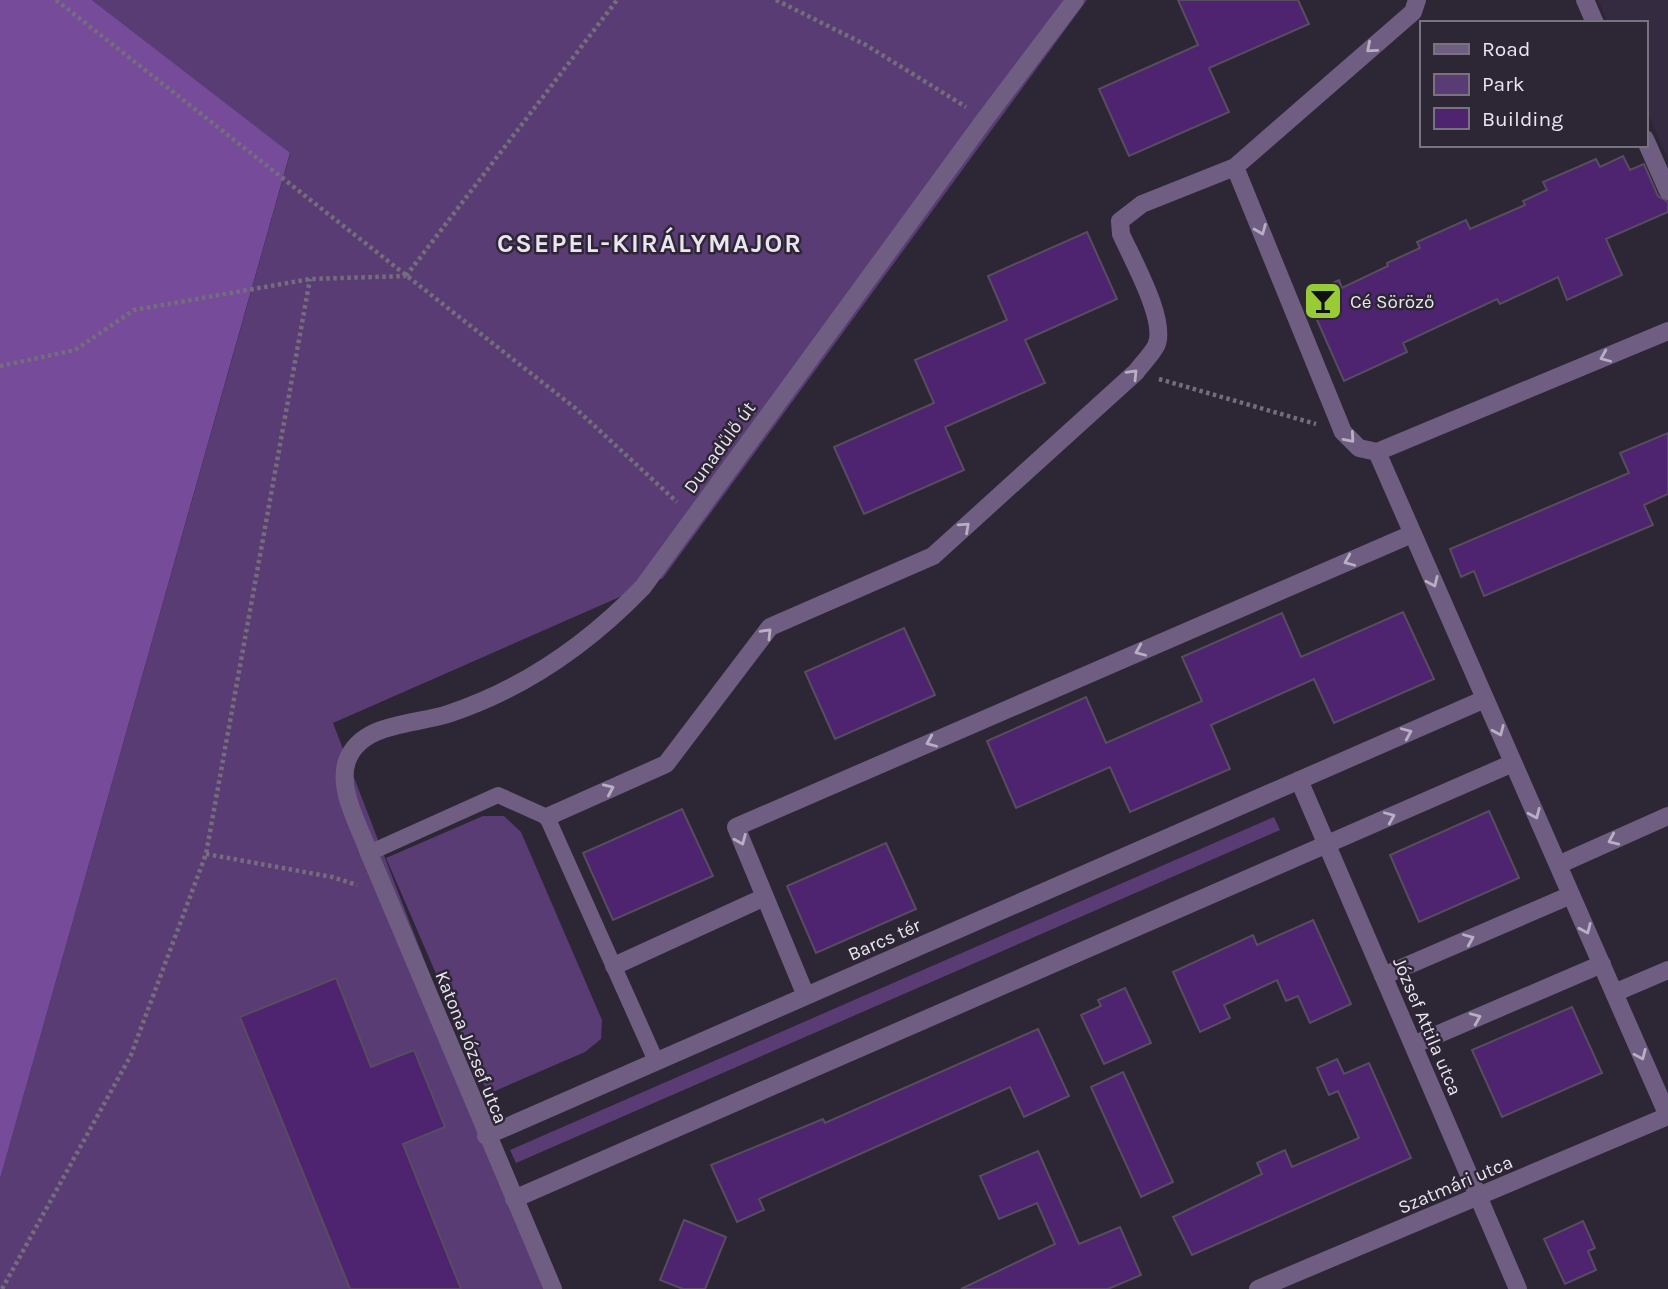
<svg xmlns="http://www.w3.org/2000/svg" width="1668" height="1289" font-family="Karla,sans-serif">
  <rect width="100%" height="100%" fill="#2d2635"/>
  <path fill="#352b40" d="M1598,0H1668V159L1645,107V23H1608Z"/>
  <path fill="#593c74" d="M92,0H1087L663,578L333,723L551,1289H0V1179L290,154Z
    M483,816H504L521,832L602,1020L601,1039L585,1052L488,1094L386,858Z
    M1274,817L1280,830L516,1163L510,1150Z"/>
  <path fill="#754b9a" d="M0,0H92L290,153L0,1179Z"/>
  <path fill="#4e2470" stroke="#564e5e" stroke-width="2" d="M1178,0H1298L1309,24L1209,68L1229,112L1129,156L1099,89L1198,45Z
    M1623,156L1630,170L1644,164L1658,196L1668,202V212L1606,239L1622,275L1567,300L1558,277L1500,304L1497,299L1403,343L1407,352L1344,381L1306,295L1339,280L1342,288L1388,266L1387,263L1420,248L1417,242L1466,220L1470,229L1525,205L1523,201L1547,190L1543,182L1596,159L1600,167Z
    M1087,232L1117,299L1025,340L1045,383L945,427L964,470L864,514L834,447L934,403L915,360L1007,320L988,276Z
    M1668,433V494L1644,505L1653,525L1484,596L1474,571L1461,577L1450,549L1629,473L1620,453Z
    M1403,612L1434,679L1334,723L1314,679L1211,725L1230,769L1130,812L1110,767L1016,808L987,741L1086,697L1106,743L1202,701L1182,657L1282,613L1301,657Z
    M904,628L935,695L835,739L805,672Z
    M682,809L713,876L613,920L583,853Z
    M1489,811L1519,878L1419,922L1390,855Z
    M886,843L916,909L816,953L787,886Z
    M1313,920L1351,1004L1310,1023L1298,996L1286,1001L1277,980L1224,1005L1230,1018L1200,1032L1173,972L1253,935L1257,945Z
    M336,978L371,1067L414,1050L445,1127L403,1144L461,1289H350L240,1017Z
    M1125,988L1151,1043L1104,1064L1081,1015L1101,1006L1098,1000Z
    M1572,1007L1602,1073L1502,1117L1472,1050Z
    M1038,1029L1069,1096L1024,1117L1010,1087L759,1199L764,1210L737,1222L711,1165L823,1119L825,1123Z
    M1337,1059L1344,1074L1369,1063L1411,1158L1192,1255L1173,1217L1262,1174L1257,1163L1285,1150L1292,1167L1359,1138L1338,1091L1329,1095L1317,1068Z
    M1123,1072L1173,1182L1141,1197L1091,1087Z
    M1038,1151L1079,1244L1120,1227L1141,1275L1108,1289H961L1055,1244L1037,1203L999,1219L980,1176Z
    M684,1220L726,1237L705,1289H683L660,1280Z
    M1583,1221L1595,1248L1588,1251L1596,1270L1565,1284L1544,1239Z"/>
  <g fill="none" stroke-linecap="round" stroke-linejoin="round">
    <path stroke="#746e7b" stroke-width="4.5" stroke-dasharray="3.5 3.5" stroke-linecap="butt" d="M56,0L575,408L677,502
      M776,0L866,45L966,107
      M406,276L617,0
      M0,366L75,350L134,310L310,279L406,276
      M1159,379L1316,424
      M206,854L332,877L357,885
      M2,1289L131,1055L206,854L310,279"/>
    <path stroke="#6f5e81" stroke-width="16" d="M369,853L498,795L547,817L656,1061"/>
    <path stroke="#6f5e81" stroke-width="18" d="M1585,0L1595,23
      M1645,139L1668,191
      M1235,167L1343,432L1359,448L1377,452L1668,331
      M1377,452L1668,1116
      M1299,780L1518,1289
      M547,817L666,764L770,627L933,556L1136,372C1142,364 1151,355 1156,346C1168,322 1132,259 1121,234L1120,221L1142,204L1235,167L1413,12L1417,0
      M1558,865L1668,816
      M614,966L765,897
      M1383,976L1571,895
      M1614,993L1668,970
      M806,996L736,827L1412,534
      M1413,1045L1602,964
      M486,1136L1485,699
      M514,1199L1513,763
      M553,1289L369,853C360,827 337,790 347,761C361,722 414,725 448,714C524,689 588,644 643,587L985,119L1075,0
      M1258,1289L1668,1116"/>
  </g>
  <defs><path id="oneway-chevron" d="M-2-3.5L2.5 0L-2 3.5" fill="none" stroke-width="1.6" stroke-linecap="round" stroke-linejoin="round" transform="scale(1.75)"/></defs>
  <g stroke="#b9afc3">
    <use href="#oneway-chevron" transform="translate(1371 48) rotate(139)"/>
    <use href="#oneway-chevron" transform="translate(1261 230) rotate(68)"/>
    <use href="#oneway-chevron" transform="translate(1605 357) rotate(157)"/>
    <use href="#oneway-chevron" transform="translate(1133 374) rotate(-46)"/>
    <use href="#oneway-chevron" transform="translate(1350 438) rotate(49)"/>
    <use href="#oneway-chevron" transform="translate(965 527) rotate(-42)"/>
    <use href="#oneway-chevron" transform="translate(1349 561) rotate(157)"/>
    <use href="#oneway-chevron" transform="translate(1433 582) rotate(66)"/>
    <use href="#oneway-chevron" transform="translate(767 633) rotate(-46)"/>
    <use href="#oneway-chevron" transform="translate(1140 651) rotate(157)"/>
    <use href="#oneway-chevron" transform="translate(1499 731) rotate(66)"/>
    <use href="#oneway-chevron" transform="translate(1407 733) rotate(-23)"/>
    <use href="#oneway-chevron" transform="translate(931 742) rotate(157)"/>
    <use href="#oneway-chevron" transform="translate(609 789) rotate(-24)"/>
    <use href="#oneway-chevron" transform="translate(1535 814) rotate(66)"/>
    <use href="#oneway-chevron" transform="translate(1390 817) rotate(-23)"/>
    <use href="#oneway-chevron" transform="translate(741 840) rotate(67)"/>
    <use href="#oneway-chevron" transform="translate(1613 840) rotate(156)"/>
    <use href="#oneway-chevron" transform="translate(1586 929) rotate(66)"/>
    <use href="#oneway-chevron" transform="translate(1469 939) rotate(-23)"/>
    <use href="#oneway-chevron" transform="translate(1476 1018) rotate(-23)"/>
    <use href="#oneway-chevron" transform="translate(1641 1055) rotate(66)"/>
  </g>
  <defs>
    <symbol id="bar-square" viewBox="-11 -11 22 22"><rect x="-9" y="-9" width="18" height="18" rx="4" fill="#98cb36" stroke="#2d2635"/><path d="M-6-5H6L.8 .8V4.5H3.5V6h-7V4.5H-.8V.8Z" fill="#111"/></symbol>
  </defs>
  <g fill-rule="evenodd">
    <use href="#bar-square" x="1301" y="279" width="44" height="44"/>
  </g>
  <g text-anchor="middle" stroke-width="5" stroke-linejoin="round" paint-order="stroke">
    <g font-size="19" fill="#eae5ef" stroke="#2d2635" text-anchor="start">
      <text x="1350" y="308">Cé Söröző</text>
    </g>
    <g font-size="19" fill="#eae5ef" stroke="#2d2635">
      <text transform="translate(719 447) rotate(-54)" y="7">Dunadűlő út</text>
      <text transform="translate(884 939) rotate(-24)" y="7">Barcs tér</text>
      <text transform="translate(1428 1026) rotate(67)" y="7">József Attila utca</text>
      <text transform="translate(472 1047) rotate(68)" y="7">Katona József utca</text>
      <text transform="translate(1455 1184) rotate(-23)" y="7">Szatmári utca</text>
    </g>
    <g font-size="26" font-weight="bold" letter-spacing="2" fill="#eae5ef" stroke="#2d2635">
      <text x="650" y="252">CSEPEL-KIRÁLYMAJOR</text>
    </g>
  </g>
  <rect x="1420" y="21" width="228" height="126" fill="#2d2635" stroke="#79727f" stroke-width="2"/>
  <rect x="1434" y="44" width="35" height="10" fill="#6f5e81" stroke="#79727f" stroke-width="2"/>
  <text x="1482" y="56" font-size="21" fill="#eae5ef">Road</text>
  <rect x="1434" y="74" width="35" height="21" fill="#593c74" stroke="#79727f" stroke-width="2"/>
  <text x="1482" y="91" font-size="21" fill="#eae5ef">Park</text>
  <rect x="1434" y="108" width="35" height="21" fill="#4e2470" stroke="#79727f" stroke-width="2"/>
  <text x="1482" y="126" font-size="21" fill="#eae5ef">Building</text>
</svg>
